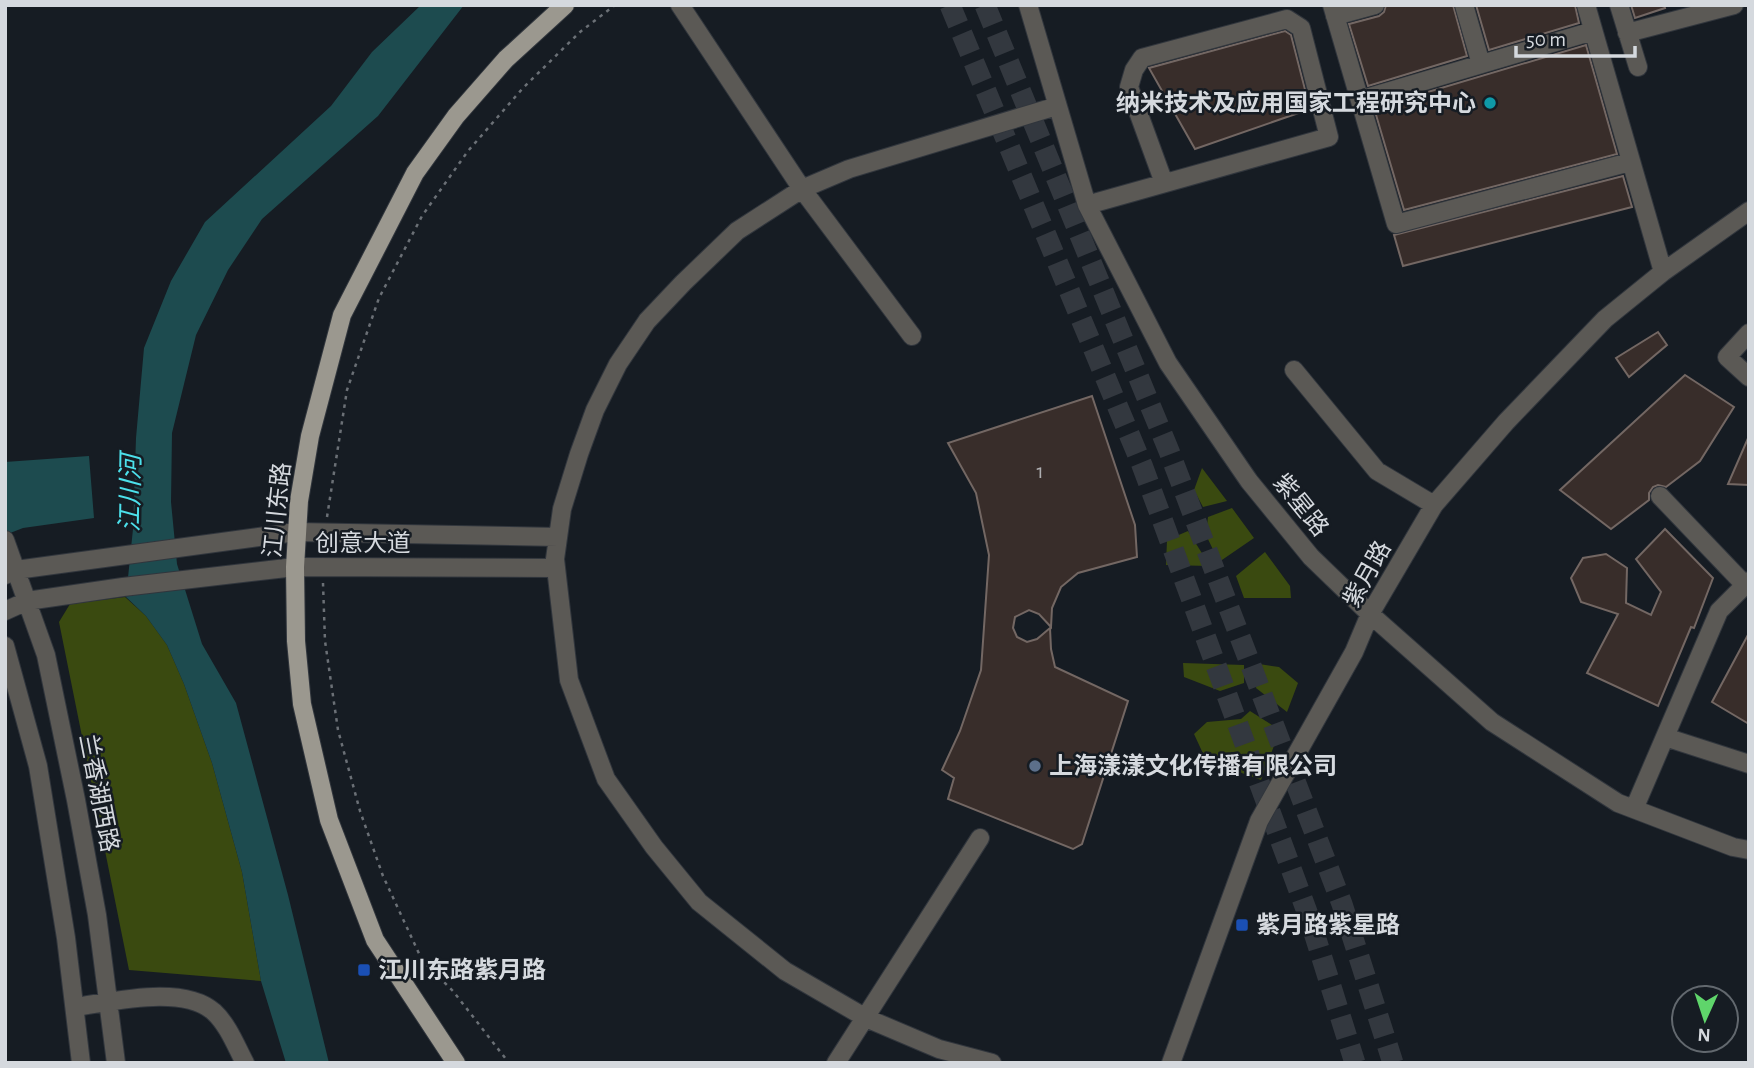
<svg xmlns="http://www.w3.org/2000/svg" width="1754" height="1068" font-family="'Alegreya Sans','Noto Sans SC',sans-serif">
  <rect width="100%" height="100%" fill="#161c23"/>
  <path fill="#3a4a10" d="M1202,468L1227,501L1203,507L1194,490Z
    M1232,508L1254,538L1219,562L1206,535L1208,517Z
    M1188,531L1210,566L1166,565L1167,540Z
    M1265,552L1290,586L1291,598H1244L1236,576Z
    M125,597L146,616L167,645L184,684L212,763L242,872L261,981L129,970L59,622L70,604Z
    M1183,663L1244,665V683L1220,691L1184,677Z
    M1259,664L1279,667L1298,683L1287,712L1256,688Z
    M1250,711L1280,730L1261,780L1206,760L1194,734L1207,722L1241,719Z"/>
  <path fill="#1d4b4f" d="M421,5H464L378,116L262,219L228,270L196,335L172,433L171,502L177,564L202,644L236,703L288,895L329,1063H286L261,981L242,872L212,763L184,684L167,645L146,616L126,597L133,529L136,438L144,348L171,281L205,222L331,106L372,52Z
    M89,456L94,518L23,528L5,535V462Z"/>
  <path fill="#382d2a" stroke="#736763" stroke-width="2" d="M1386,5H1453L1467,56L1368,86L1349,24L1379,16L1384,12Z
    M1476,5H1575L1579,23L1489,50Z
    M1631,5H1664L1665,8L1635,18Z
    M1285,31L1291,35L1310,109L1195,149L1149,68Z
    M1586,45L1617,154L1404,210L1374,108Z
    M1623,176L1632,207L1403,266L1394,235Z
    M1658,332L1667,345L1629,377L1616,358Z
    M1685,375L1734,407L1700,461L1666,487L1658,485L1653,487L1649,493V500L1611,529L1560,490Z
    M1092,396L1135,525L1137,557L1078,573L1061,587L1052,608L1051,627L1039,614L1029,610L1015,617L1013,628L1017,637L1027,642L1037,639L1050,628L1051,649L1055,667L1128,701L1082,844L1073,849L948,799L954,778L942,770L960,731L981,670L989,555L976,493L948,443Z
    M1749,436V485L1728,484Z
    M1665,529L1713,578L1694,628L1691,627L1658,706L1587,673L1618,614L1581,602L1571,578L1583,558L1606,554L1627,568L1626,603L1651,615L1661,592L1636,559Z
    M1749,633V724L1712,702Z"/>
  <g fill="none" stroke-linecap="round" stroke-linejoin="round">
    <path stroke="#33383f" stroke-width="21" stroke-dasharray="21 10" stroke-linecap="butt" d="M950,5L1142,465L1310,920L1355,1063
      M985,5L1169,451L1342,904L1393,1063"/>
    <defs>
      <path id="minor" d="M680,5L802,189L912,336
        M1028,5L1087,205L1168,363L1249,481L1311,557L1370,614L1492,722L1618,803L1733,847L1749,850
        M1332,5L1396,224L1630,162
        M1464,5L1481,64
        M1586,5L1663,272
        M1619,5L1638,67
        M1335,16L1375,5
        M1627,33L1734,5
        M1360,100L1593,31
        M1087,205L1329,137L1301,28L1287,19L1142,58L1134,70L1129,87L1164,183
        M1749,333L1727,357L1749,377
        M1294,370L1377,471L1434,505
        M1660,496L1744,584
        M5,540L46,655L76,800L97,915L116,1063
        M5,575L16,570L296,532L558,537
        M5,611L27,601L123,587L295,567L556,568
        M5,646L38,766L66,938L81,1063
        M1665,737L1749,764
        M1634,809L1719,611L1749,581
        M75,1007C112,1002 183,984 214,1012C228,1025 236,1046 245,1063
        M836,1063L980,838
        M992,1063L939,1049L866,1018L785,971L699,902L654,847L606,779L569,680L555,559L562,509L579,454L595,410L618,364L647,321L683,283L737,231L802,189L849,169L1057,106
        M1171,1063L1259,821L1354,652L1370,614L1434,505L1506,422L1605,319L1663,272L1749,211"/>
      <path id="major" d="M456,1063L375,940L329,820L302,704L296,641L295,567L299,501L310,436L342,315L415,173L456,116L506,59L565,5"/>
    </defs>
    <use href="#minor" stroke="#31363d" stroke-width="20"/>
    <use href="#major" stroke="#31363d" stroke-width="20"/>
    <path stroke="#6b7076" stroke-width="2.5" stroke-dasharray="3.5 5" stroke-linecap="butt" d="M327,517L347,390L379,298L422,216L468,151L523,88L580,32L615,5
      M323,583L325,641L338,730L360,811L383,876L422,960L453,991L509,1063"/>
    <use href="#minor" stroke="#5b5955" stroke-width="18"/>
    <use href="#major" stroke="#9b988f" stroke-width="18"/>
  </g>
  <circle fill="#0f9aa8" stroke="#161c23" stroke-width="2.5" cx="1490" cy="103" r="7"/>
  <circle fill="#5c6f8a" stroke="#161c23" stroke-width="2.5" cx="1035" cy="766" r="7"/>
  <g fill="#1a4fb4" stroke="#161c23" stroke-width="2.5">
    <rect x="1235" y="918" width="14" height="14" rx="3.5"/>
    <rect x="357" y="963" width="14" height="14" rx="3.5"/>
  </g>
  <g text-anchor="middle" stroke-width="5" stroke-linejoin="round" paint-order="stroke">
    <g font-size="21" fill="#aeaeb1">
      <text x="1040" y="478">1</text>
    </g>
    <g font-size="24" font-weight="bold" fill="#d5d9de" stroke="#161c23" text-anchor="start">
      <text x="1476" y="111" text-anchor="end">纳米技术及应用国家工程研究中心</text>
      <text x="1049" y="774">上海漾漾文化传播有限公司</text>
      <text x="1256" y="933">紫月路紫星路</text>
      <text x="378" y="978">江川东路紫月路</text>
    </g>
    <g font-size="24" fill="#d5d9de" stroke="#161c23">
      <text transform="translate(1301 505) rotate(51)" y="8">紫星路</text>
      <text transform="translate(277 510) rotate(-84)" y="8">江川东路</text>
      <text x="363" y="551">创意大道</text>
      <text transform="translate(1367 574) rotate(-61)" y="8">紫月路</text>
      <text transform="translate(99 793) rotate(79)" y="8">兰香湖西路</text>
    </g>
    <g font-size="26" font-style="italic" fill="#4ce1ec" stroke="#161c23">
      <text transform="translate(130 493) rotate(-89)" y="9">江川河</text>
    </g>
  </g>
  <rect width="1754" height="1068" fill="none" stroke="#d5d9de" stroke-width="14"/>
  <g transform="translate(1705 1019) rotate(183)"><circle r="33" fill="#161c23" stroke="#62686e" stroke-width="2"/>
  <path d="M0-5L12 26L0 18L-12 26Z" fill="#5fd56b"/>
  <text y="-10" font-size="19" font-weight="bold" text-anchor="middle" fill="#d5d9de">N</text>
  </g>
  <path d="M1516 46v10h119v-10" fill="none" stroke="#d5d9de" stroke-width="3.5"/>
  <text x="1526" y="46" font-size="21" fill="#d5d9de" stroke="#161c23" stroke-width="5" paint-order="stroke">50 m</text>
</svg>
